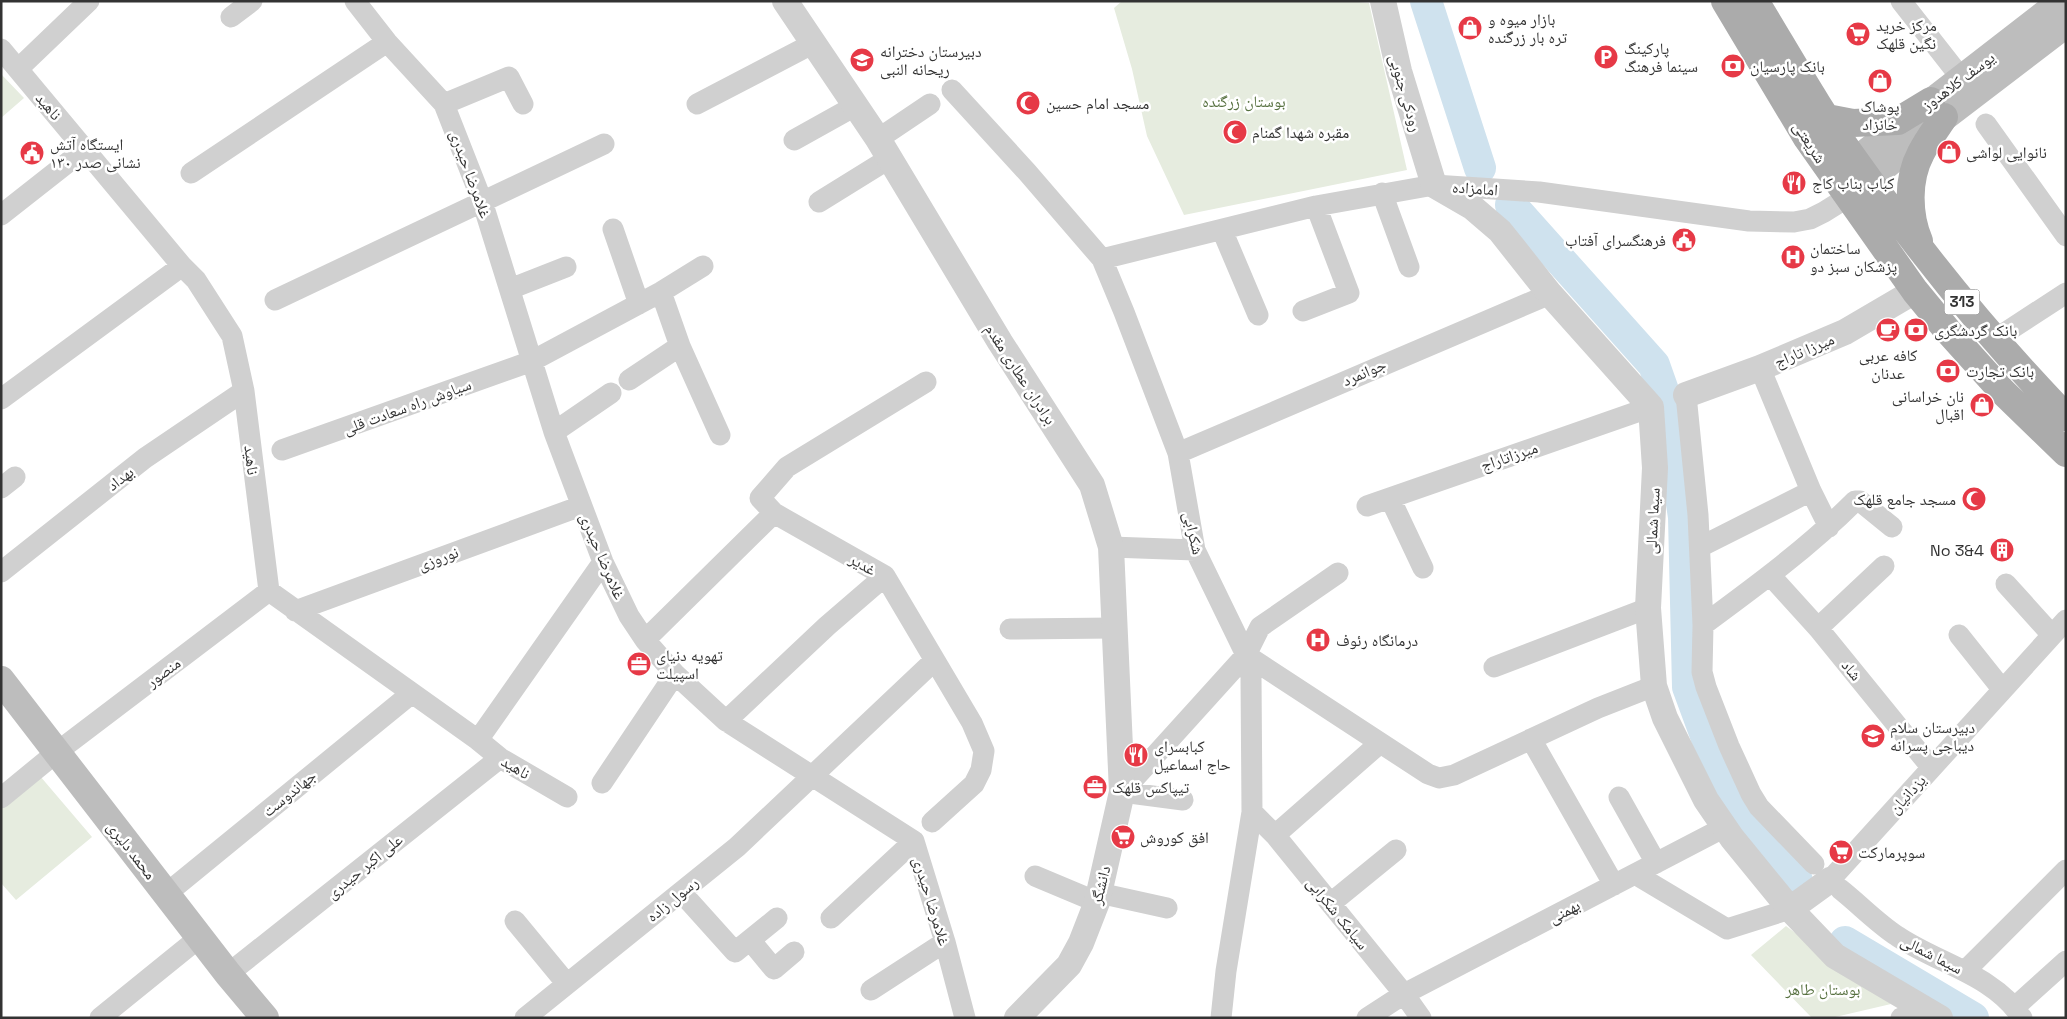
<svg xmlns="http://www.w3.org/2000/svg" width="2067" height="1019" font-family="'Space Grotesk','Noto Naskh Arabic',sans-serif">
  <rect width="100%" height="100%" fill="#fff"/>
  <path fill="#e6ecdf" d="M1122,1H1347L1369,3L1407,170L1184,215L1147,136L1132,69L1114,8Z
    M1,74L24,98L1,118Z
    M40,776L92,837L16,900L1,883V808Z
    M1786,926L1891,1004L1831,1018H1812L1751,955Z"/>
  <g fill="none" stroke-linecap="round" stroke-linejoin="round">
    <path stroke="#cfe2ee" stroke-width="32" d="M1426,1L1480,168
      M1511,205L1654,365L1666,399L1684,517L1688,687L1733,809L1797,881
      M1845,942L1973,1018"/>
    <path stroke="#d0d0d0" stroke-width="21" d="M355,1L387,42L444,104L482,201L554,432L603,562L629,616L645,640L675,674L726,721L914,841L945,942L965,1018
      M1901,1L1962,79
      M231,17L252,1
      M1,49L182,266L196,280L232,336L244,391L269,591L478,740L500,758L567,797
      M18,69L89,1
      M952,90L1027,172L1102,259L1124,312L1178,453L1195,550L1246,655L1251,677L1252,812L1226,971L1221,1018
      M444,104L509,77L523,104
      M697,104L814,43
      M1986,124L2066,236
      M878,139L930,104
      M794,140L855,106
      M191,173L387,42
      M1382,193L1409,267
      M819,202L890,158
      M1,215L85,149
      M613,229L639,304
      M1222,230L1258,315
      M1102,259L1316,206L1434,185L1539,192L1749,221L1794,222L1810,219L1824,212L1848,197
      M510,289L566,267
      M661,292L680,346L720,435
      M275,300L604,144
      M1303,311L1349,293L1316,206
      M1994,340L2066,293
      M1760,368L1811,491L1829,527
      M629,380L680,346
      M926,382L787,467L760,498L774,513L885,576L972,723L984,751L981,770L974,784L932,822
      M1686,395L1698,515L1703,625L1702,672L1706,687L1729,746L1751,794L1759,807L1814,864
      M1,399L182,266
      M554,432L611,393
      M282,450L532,361L661,292L703,266
      M1178,453L1550,294
      M1,488L15,477
      M1390,498L1423,568
      M1367,506L1651,407
      M1111,547L1195,550
      M1700,547L1811,491
      M1,572L145,458L244,391
      M1770,575L1818,628L1931,767
      M2006,584L2052,635
      M295,611L581,506
      M1703,625C1756,586 1809,547 1855,501H1860L1892,527
      M1818,628L1884,566
      M1010,629L1114,628
      M1959,635L2002,689
      M645,640L774,513
      M1246,655L1428,774L1439,778L1454,775L1598,708L1654,686
      M1494,667L1648,608
      M726,721L827,626L885,576
      M1531,739L1614,885
      M478,740L603,562
      M602,783L675,674
      M1122,792L1246,655L1260,627L1338,573
      M1122,792L1183,800
      M1619,797L1656,863
      M1,798L57,752L269,591
      M1252,812L1275,835L1404,994L1421,1018
      M1275,835L1380,743
      M1635,874L1727,929L1790,909
      M1035,876L1097,902
      M1830,880L2066,620
      M1840,889C1859,904 1877,923 1897,936C1938,964 1993,974 2022,1018
      M681,892L735,952L777,918
      M1099,893L1167,908
      M166,894L412,693
      M1331,903L1396,850
      M831,918L914,841
      M515,921L567,984
      M750,940L774,969L794,952
      M1965,971L2066,870
      M228,974L500,758
      M871,990L945,942
      M2015,1007L2066,961
      M100,1018L200,937
      M525,1018L737,847L934,661
      M1367,1018L1404,994L1725,827
      M1901,1018L1927,1011"/>
    <path stroke="#d0d0d0" stroke-width="26" d="M785,1L878,139L1000,342L1092,485L1111,547L1122,792L1097,902L1081,943L1069,965L1017,1018
      M1383,1L1399,71L1434,185L1472,207L1500,231L1550,294L1651,407L1655,468L1648,608L1654,686L1665,718L1706,800L1732,838L1790,909L1835,956L1940,1018
      M1686,395L1760,368L1845,332L1915,291
      M1790,909L1830,880"/>
    <path stroke="#bdbdbd" stroke-width="28" d="M1836,176L2062,1
      M1851,194L1944,117L2066,24
      M1,680L228,974L265,1018"/>
    <path stroke="#ababab" stroke-width="28" d="M1725,1L1807,138L1915,291L1947,330L2002,391L2066,453
      M1755,1C1788,55 1819,111 1856,162C1920,252 1989,338 2066,417
      M1827,118L1853,123L1898,121L1931,101
      M1919,241C1908,215 1907,179 1921,153C1927,141 1936,129 1944,117"/>
  </g>
  <defs>
    <symbol id="shop-disc" viewBox="-11 -11 22 22"><circle r="9.5" fill="#e63946" stroke="#fff"/><path d="M-5-2.5h2.3a2.7 3.5 0 0 1 5.4 0H5L5.5 6h-11ZM-1.5-2.5h3a1.5 2.3 0 0 0-3 0Z" fill="#fff"/></symbol>
    <symbol id="supermarket-disc" viewBox="-11 -11 22 22"><circle r="9.5" fill="#e63946" stroke="#fff"/><path d="M-6-5.5h2.5l.6 2H6L4.5 2H-2.5L-4.4-4H-6ZM-1.5 3.2a1.3 1.3 0 1 0 .1 0ZM3 3.2a1.3 1.3 0 1 0 .1 0Z" fill="#fff"/></symbol>
    <symbol id="parking-disc" viewBox="-11 -11 22 22"><circle r="9.5" fill="#e63946" stroke="#fff"/><path d="M-3.5-5.5H1a3.5 3.5 0 0 1 0 7H-1V5.5H-3.5ZM-1-3.4V-.6H.8a1.4 1.4 0 0 0 0-2.8Z" fill="#fff"/></symbol>
    <symbol id="school-disc" viewBox="-11 -11 22 22"><circle r="9.5" fill="#e63946" stroke="#fff"/><path d="M0-5L7-2L0 1L-7-2ZM-4 1L0 2.5L4 1V4Q0 6-4 4Z" fill="#fff"/></symbol>
    <symbol id="bank-disc" viewBox="-11 -11 22 22"><circle r="9.5" fill="#e63946" stroke="#fff"/><path d="M-6-4H6V4H-6ZM0-2.3a2.3 2.3 0 1 0 0 4.6a2.3 2.3 0 1 0 0-4.6Z" fill="#fff"/></symbol>
    <symbol id="mosque-disc" viewBox="-11 -11 22 22"><circle r="9.5" fill="#e63946" stroke="#fff"/><path d="M3.5-4.9A6 6 0 1 0 3.5 4.9A5 5 0 1 1 3.5-4.9Z" fill="#fff"/></symbol>
    <symbol id="civic-disc" viewBox="-11 -11 22 22"><circle r="9.5" fill="#e63946" stroke="#fff"/><path d="M-.6-6.5H3V-4.5H.6V-3L4-1V1h2V6H-6V1h2V-1L-.6-3ZM-1.2 2.5V6h2.4V2.5Z" fill="#fff"/></symbol>
    <symbol id="restaurant-disc" viewBox="-11 -11 22 22"><circle r="9.5" fill="#e63946" stroke="#fff"/><path d="M-5-6h1v4h1v-4h1v4h1v-4h1v5L-1.5 .5V6h-2V.5L-5-1ZM5-6V6H3V1.5H1.5Q1.5-4 5-6Z" fill="#fff"/></symbol>
    <symbol id="hospital-disc" viewBox="-11 -11 22 22"><circle r="9.5" fill="#e63946" stroke="#fff"/><path d="M-5-5h3v3.5h4V-5h3V5h-3V1.5h-4V5h-3Z" fill="#fff"/></symbol>
    <symbol id="cafe-disc" viewBox="-11 -11 22 22"><circle r="9.5" fill="#e63946" stroke="#fff"/><path d="M-5.5-4.5H6V0H3Q3 3.5 0 3.5H-2.5Q-5.5 3.5-5.5 0ZM3-3.2v2h1.7v-2ZM-6 4.5H4V6H-6Z" fill="#fff"/></symbol>
    <symbol id="building-disc" viewBox="-11 -11 22 22"><circle r="9.5" fill="#e63946" stroke="#fff"/><path d="M-4-6H4V6H1V3H-1V6H-4ZM-2.5-4.3h1.7v1.8h-1.7ZM.8-4.3h1.7v1.8H.8ZM-2.5-1h1.7V.8h-1.7ZM.8-1h1.7V.8H.8Z" fill="#fff"/></symbol>
    <symbol id="office-disc" viewBox="-11 -11 22 22"><circle r="9.5" fill="#e63946" stroke="#fff"/><path d="M-6-3h4V-5.5h4V-3h4V5H-6ZM-1-4.5V-3h2v-1.5ZM-6 0V1H6V0Z" fill="#fff"/></symbol>
  </defs>
  <g fill-rule="evenodd">
    <use href="#shop-disc" x="1456" y="14" width="28" height="28"/>
    <use href="#supermarket-disc" x="1844" y="20" width="28" height="28"/>
    <use href="#parking-disc" x="1592" y="43" width="28" height="28"/>
    <use href="#school-disc" x="848" y="46" width="28" height="28"/>
    <use href="#bank-disc" x="1719" y="52" width="28" height="28"/>
    <use href="#shop-disc" x="1866" y="67" width="28" height="28"/>
    <use href="#mosque-disc" x="1014" y="89" width="28" height="28"/>
    <use href="#mosque-disc" x="1221" y="118" width="28" height="28"/>
    <use href="#shop-disc" x="1935" y="138" width="28" height="28"/>
    <use href="#civic-disc" x="18" y="139" width="28" height="28"/>
    <use href="#restaurant-disc" x="1780" y="169" width="28" height="28"/>
    <use href="#civic-disc" x="1670" y="226" width="28" height="28"/>
    <use href="#hospital-disc" x="1779" y="243" width="28" height="28"/>
    <use href="#cafe-disc" x="1874" y="316" width="28" height="28"/>
    <use href="#bank-disc" x="1902" y="316" width="28" height="28"/>
    <use href="#bank-disc" x="1934" y="357" width="28" height="28"/>
    <use href="#shop-disc" x="1968" y="391" width="28" height="28"/>
    <use href="#mosque-disc" x="1960" y="485" width="28" height="28"/>
    <use href="#building-disc" x="1988" y="536" width="28" height="28"/>
    <use href="#hospital-disc" x="1304" y="626" width="28" height="28"/>
    <use href="#office-disc" x="625" y="650" width="28" height="28"/>
    <use href="#school-disc" x="1859" y="722" width="28" height="28"/>
    <use href="#restaurant-disc" x="1122" y="741" width="28" height="28"/>
    <use href="#office-disc" x="1081" y="773" width="28" height="28"/>
    <use href="#supermarket-disc" x="1109" y="823" width="28" height="28"/>
    <use href="#supermarket-disc" x="1827" y="838" width="28" height="28"/>
  </g>
  <g text-anchor="middle" stroke-width="5" stroke-linejoin="round" paint-order="stroke">
    <rect fill="#fff" stroke="#707070" stroke-width="1" x="1944.5" y="289.5" width="35" height="25" rx="4"/>
    <g font-size="15" font-weight="bold" fill="#333">
      <text x="1962" y="307">313</text>
    </g>
    <g font-size="16" fill="#333" stroke="#fff" text-anchor="start">
      <text x="1488" y="25">بازار میوه و<tspan x="1488" dy="18">تره بار زرگنده</tspan></text>
      <text x="1876" y="31">مرکز خرید<tspan x="1876" dy="18">نگین قلهک</tspan></text>
      <text x="1624" y="54">پارکینگ<tspan x="1624" dy="18">سینما فرهنگ</tspan></text>
      <text x="880" y="57">دبیرستان دخترانه<tspan x="880" dy="18">ریحانه النبی</tspan></text>
      <text x="1750" y="72">بانک پارسیان</text>
      <text x="1046" y="109">مسجد امام حسین</text>
      <text x="1880" y="112" text-anchor="middle">پوشاک<tspan x="1880" dy="18">خانزاد</tspan></text>
      <text x="1252" y="138">مقبره شهدا گمنام</text>
      <text x="50" y="150">ایستگاه آتش<tspan x="50" dy="18">نشانی صدر ۱۳۰</tspan></text>
      <text x="1966" y="158">نانوایی لواشی</text>
      <text x="1812" y="189">کباب بناب کاج</text>
      <text x="1666" y="246" text-anchor="end">فرهنگسرای آفتاب</text>
      <text x="1810" y="254">ساختمان<tspan x="1810" dy="18">پزشکان سبز دو</tspan></text>
      <text x="1934" y="336">بانک گردشگری</text>
      <text x="1888" y="361" text-anchor="middle">کافه عربی<tspan x="1888" dy="18">عدنان</tspan></text>
      <text x="1966" y="377">بانک تجارت</text>
      <text x="1964" y="402" text-anchor="end">نان خراسانی<tspan x="1964" dy="18">اقبال</tspan></text>
      <text x="1956" y="505" text-anchor="end">مسجد جامع قلهک</text>
      <text x="1984" y="556" text-anchor="end">No 3&amp;4</text>
      <text x="1336" y="646">درمانگاه رئوف</text>
      <text x="656" y="661">تهویه دنیای<tspan x="656" dy="18">اسپیلت</tspan></text>
      <text x="1890" y="733">دبیرستان سلام<tspan x="1890" dy="18">دیباجی پسرانه</tspan></text>
      <text x="1154" y="752">کبابسرای<tspan x="1154" dy="18">حاج اسماعیل</tspan></text>
      <text x="1112" y="793">تیپاکس قلهک</text>
      <text x="1140" y="843">افق کوروش</text>
      <text x="1858" y="858">سوپرمارکت</text>
    </g>
    <g font-size="16" fill="#333" stroke="#fff">
      <text transform="translate(1958 81) rotate(-37)" y="6">یوسف کلاهدوز</text>
      <text transform="translate(1406 93) rotate(74)" y="6">رودکی جنوبی</text>
      <text transform="translate(49 106) rotate(50)" y="6">ناهید</text>
      <text transform="translate(1810 142) rotate(57)" y="6">شریعتی</text>
      <text transform="translate(471 174) rotate(70)" y="6">غلامرضا حیدری</text>
      <text transform="translate(1475 188) rotate(4)" y="6">امامزاده</text>
      <text transform="translate(1804 350) rotate(-23)" y="6">میرزا تاراج</text>
      <text transform="translate(1364 372) rotate(-23)" y="6">جوانمرد</text>
      <text transform="translate(1021 374) rotate(57)" y="6">برادران عطاری مقدم</text>
      <text transform="translate(407 406) rotate(-20)" y="6">سیاوش راه سعادت قلی</text>
      <text transform="translate(1509 456) rotate(-19)" y="6">میرزاتاراج</text>
      <text transform="translate(252 460) rotate(83)" y="6">ناهید</text>
      <text transform="translate(120 478) rotate(-38)" y="6">بهداد</text>
      <text transform="translate(1652 521) rotate(-87)" y="6">سیما شمالی</text>
      <text transform="translate(1194 533) rotate(77)" y="6">شکرابی</text>
      <text transform="translate(603 556) rotate(67)" y="6">غلامرضا حیدری</text>
      <text transform="translate(438 558) rotate(-20)" y="6">نوروزی</text>
      <text transform="translate(863 564) rotate(30)" y="6">غدیر</text>
      <text transform="translate(1852 670) rotate(51)" y="6">شاد</text>
      <text transform="translate(163 672) rotate(-37)" y="6">منصور</text>
      <text transform="translate(516 767) rotate(31)" y="6">ناهید</text>
      <text transform="translate(289 793) rotate(-39)" y="6">جهاندوست</text>
      <text transform="translate(1907 794) rotate(-48)" y="6">یزدانیان</text>
      <text transform="translate(132 850) rotate(52)" y="6">محمد دلیری</text>
      <text transform="translate(364 866) rotate(-39)" y="6">علی اکبر حیدری</text>
      <text transform="translate(1100 885) rotate(-76)" y="6">دانشگر</text>
      <text transform="translate(672 899) rotate(-39)" y="6">رسول زاده</text>
      <text transform="translate(932 901) rotate(73)" y="6">غلامرضا حیدری</text>
      <text transform="translate(1564 911) rotate(-28)" y="6">بهمنی</text>
      <text transform="translate(1338 913) rotate(51)" y="6">سیامک شکرابی</text>
      <text transform="translate(1932 954) rotate(27)" y="6">سیما شمالی</text>
    </g>
    <g font-size="16" fill="#56703f" stroke="#fff">
      <text x="1244" y="107">بوستان زرگنده</text>
      <text x="1823" y="995">بوستان طاهر</text>
    </g>
  </g>
  <rect width="2067" height="1019" fill="none" stroke="#333333" stroke-width="5"/>
</svg>
